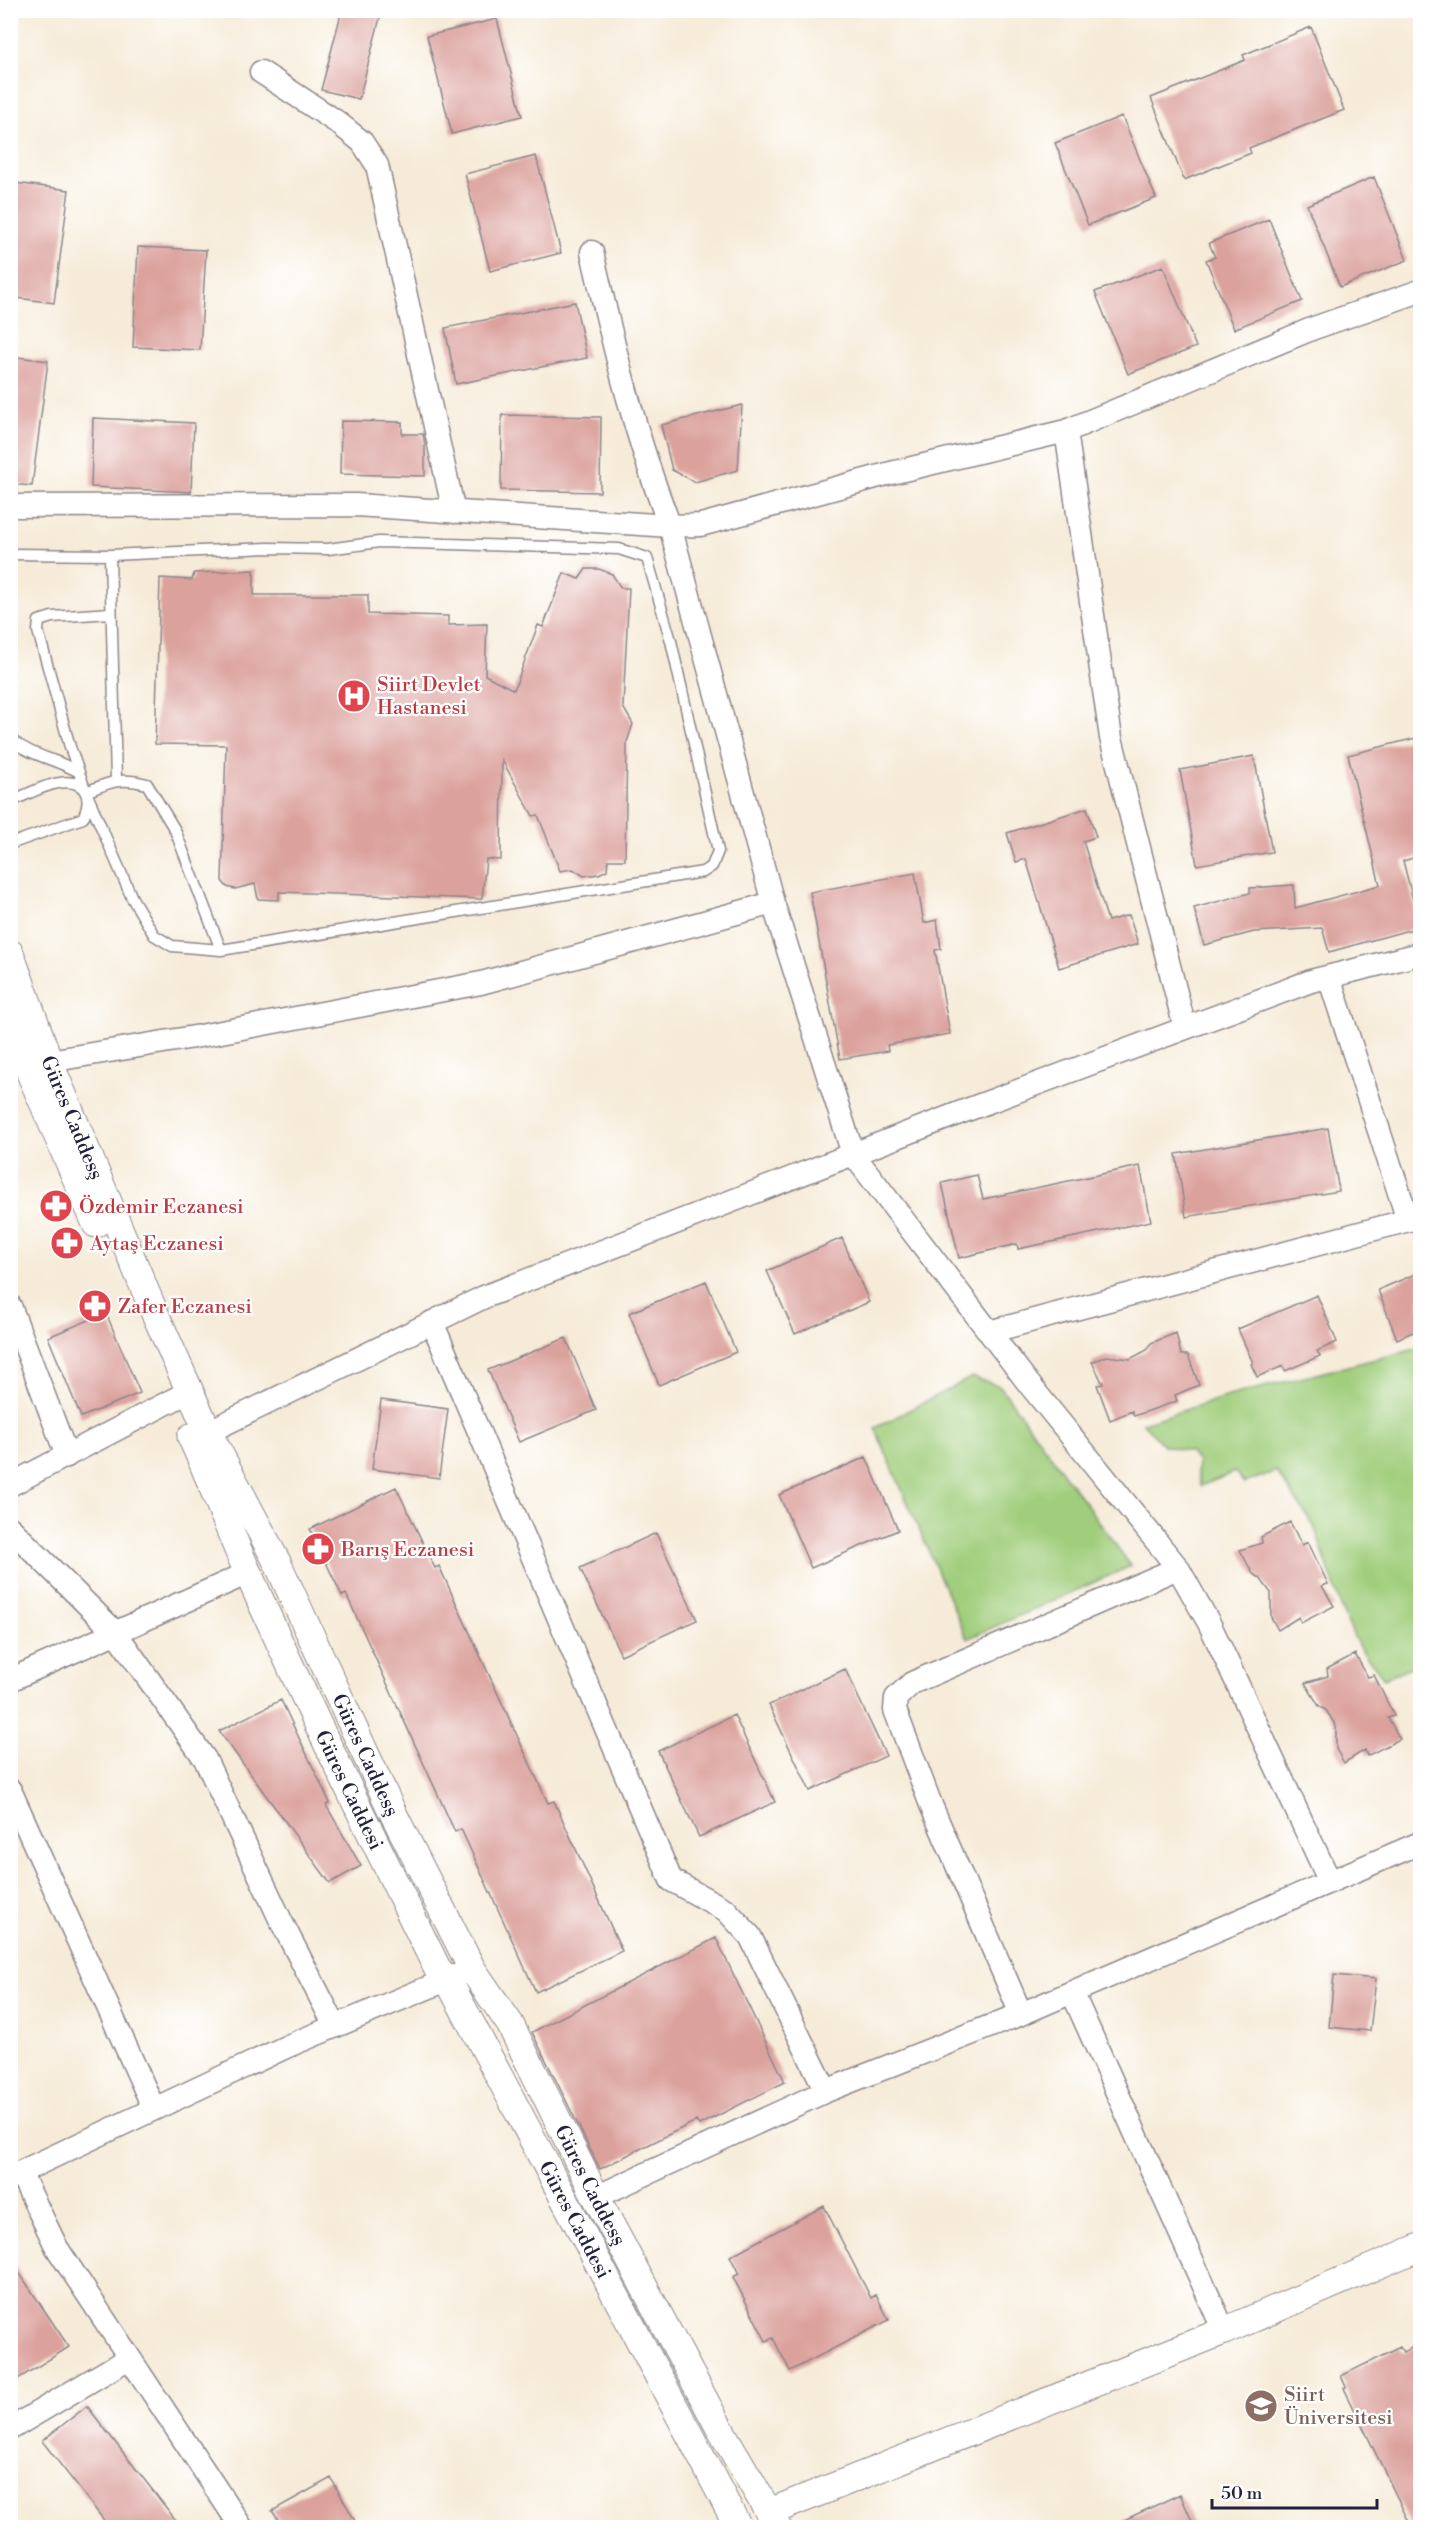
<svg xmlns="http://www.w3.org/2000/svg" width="1431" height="2538" font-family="'Libre Bodoni',serif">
  <rect width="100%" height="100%" fill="#fff"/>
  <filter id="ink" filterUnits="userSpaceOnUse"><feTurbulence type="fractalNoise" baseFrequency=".0167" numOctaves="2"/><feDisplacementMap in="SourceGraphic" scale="12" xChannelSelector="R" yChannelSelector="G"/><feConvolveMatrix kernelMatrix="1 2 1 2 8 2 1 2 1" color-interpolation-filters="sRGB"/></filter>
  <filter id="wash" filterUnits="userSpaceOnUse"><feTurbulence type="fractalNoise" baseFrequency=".008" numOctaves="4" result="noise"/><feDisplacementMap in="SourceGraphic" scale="24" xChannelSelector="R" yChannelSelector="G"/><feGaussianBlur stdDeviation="1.35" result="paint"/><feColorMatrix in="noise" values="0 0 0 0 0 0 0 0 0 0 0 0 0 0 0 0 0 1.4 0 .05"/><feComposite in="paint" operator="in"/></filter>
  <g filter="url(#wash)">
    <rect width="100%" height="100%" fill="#f6ebd8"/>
    <path fill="#a0ce7c" stroke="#61785c" stroke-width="1.5" d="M1420,1348V1663L1384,1678L1359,1647L1344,1615L1314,1526L1276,1471L1244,1483L1235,1472L1201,1486L1197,1473L1198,1462L1190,1452L1163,1445L1143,1423L1232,1395Z
      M972,1377L1000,1386L1131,1566L967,1639L875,1428Z"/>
    <g id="blocks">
      <path fill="#dba19c" d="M342,10H382L359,99L321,90Z
        M497,19L522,116L452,134L427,36Z
        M1311,27L1344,110L1249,148L1251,153L1184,180L1151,98L1245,60L1243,55Z
        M1122,116L1156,198L1088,225L1055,143Z
        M536,156L561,253L490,271L465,174Z
        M1374,177L1407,260L1340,287L1307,205Z
        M15,183L69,190L54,303L10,297V218Z
        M1269,219L1302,301L1234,329L1206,260L1215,257L1209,243Z
        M138,247L206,250L200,350L133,347Z
        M1163,266L1196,347L1128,374L1095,292Z
        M575,302L587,358L456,384L445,328Z
        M10,356L48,361L32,486L10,484Z
        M742,405L738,470L695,482L672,470L661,425Z
        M502,415L601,417L600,492L501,490Z
        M93,418L194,423L191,492L91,487Z
        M341,421L402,422V434H423L425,445V476L340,474Z
        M586,569H599L612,574L621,588H629L623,707L633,724L627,742L625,860H608L607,870L599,874L584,876L573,869L560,871L538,815L533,816L502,760L501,860L486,859L482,899L279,892V900L258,899L255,884L235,889L227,887L222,881L226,745L155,744L160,578L192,580L194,573L254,570V595H368V614L448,616V625L487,624L485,675L514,690L538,625L543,627L564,573L579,579Z
        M1420,737V856L1403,861L1420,927L1329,952L1322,928L1254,932L1204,945L1194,908L1250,893V888L1294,885L1295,908L1380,885L1348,755Z
        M1254,756L1272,852L1197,865L1180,770Z
        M1087,808L1096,837L1083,841L1108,921L1129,915L1138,944L1059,968L1026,859L1016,862L1007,833Z
        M915,873L924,923L937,920L941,949L935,950L950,1034L887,1045L888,1051L840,1059L810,892Z
        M1328,1128L1339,1191L1186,1217L1176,1154Z
        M1140,1166L1151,1221L1018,1249L1017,1244L959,1258L942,1183L977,1175L983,1199Z
        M842,1238L869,1302L795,1334L767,1271Z
        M1420,1272V1329L1397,1339L1378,1290Z
        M706,1281L736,1352L659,1385L629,1313Z
        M1317,1295L1337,1342L1317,1351L1320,1356L1285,1371L1283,1366L1257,1377L1251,1364L1253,1363L1238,1329Z
        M106,1313L140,1393L81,1417L48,1337Z
        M1176,1333L1181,1355H1188L1199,1385L1175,1395L1177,1401L1134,1416L1132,1411L1110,1420L1097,1385L1103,1384L1092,1362L1106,1356L1130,1359L1147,1350L1151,1343Z
        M566,1338L596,1410L519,1442L488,1370Z
        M381,1400L448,1409L439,1478L372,1469Z
        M866,1457L898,1530L811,1568L779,1495Z
        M396,1487L435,1568L439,1566L548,1803L554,1801L622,1951L536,1992L461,1829L455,1832L346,1594L342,1596L310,1529Z
        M1290,1522L1302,1545L1308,1542L1328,1584L1322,1586L1334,1606L1301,1623L1299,1617L1278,1630L1271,1617V1593L1260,1578L1253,1574L1240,1550L1262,1543L1261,1537Z
        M656,1533L697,1620L621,1655L580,1568Z
        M1355,1654L1368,1677L1374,1675L1394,1716L1388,1718L1400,1739L1367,1756L1365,1750L1344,1763L1336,1749V1726L1326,1710L1319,1706L1305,1683L1328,1676L1327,1669Z
        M845,1669L886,1756L810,1791L769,1705Z
        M281,1700L330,1803L326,1805L361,1866L330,1883L219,1731Z
        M734,1715L775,1802L699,1837L658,1751Z
        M716,1938L785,2082L699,2125L696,2121L600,2169L532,2032Z
        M1334,1975L1376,1979L1370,2031L1329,2027Z
        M824,2206L871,2298L876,2295L889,2320L790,2371L773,2338L766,2341L733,2277L739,2274L730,2256Z
        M10,2259L69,2347L10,2384Z
        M1420,2344V2528H1412L1344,2388L1346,2387L1341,2376L1400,2347L1403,2352Z
        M87,2406L182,2528H110L42,2441Z
        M331,2478L359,2528H284L272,2511Z
        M1180,2494L1195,2528H1107Z"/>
    </g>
  </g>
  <g filter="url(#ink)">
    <use href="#blocks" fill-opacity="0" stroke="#8c868a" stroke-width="1.5"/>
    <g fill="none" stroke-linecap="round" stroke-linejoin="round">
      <defs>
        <path id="service" d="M10,554L110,555L267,548L328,549L379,542L619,549L647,558L671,641L718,851L712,866L703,872L221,950L172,946L154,935L132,898L86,792L70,747L38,631L39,621L52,617L110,613
          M110,555L116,780
          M10,739C31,756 56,759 79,772
          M86,792C110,782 120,777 147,784L175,830L221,950
          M10,802C28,794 72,769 85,791C90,800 87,810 83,818L10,844"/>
        <path id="minor" d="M261,72L337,122L362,142L377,165L454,512
          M592,252C613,344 635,437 670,526L773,903L853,1154L1029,1384L1178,1568L1210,1625L1330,1882
          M1066,431L1111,738L1185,1028
          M10,506L356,505L670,526L701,525L887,474L1066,431L1314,328L1420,291
          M1329,977L1408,1220
          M49,1061L200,1036L481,983L773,903
          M10,1306L67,1456
          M432,1322L671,1880L726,1910L750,1936L826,2091
          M989,1332L1420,1217
          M208,1432L484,1297L967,1110L1311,981L1420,954
          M10,1485L190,1391
          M10,1528L116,1633L205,1759L282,1923L335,2026
          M10,1680L248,1573
          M10,1790L154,2109
          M1072,1992L1224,2331
          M1021,2014L931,1805L895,1710L896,1698L912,1683L1178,1568
          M20,2172L57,2248L242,2528
          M10,2177L288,2046L463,1973
          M596,2197L826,2091L1021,2014L1420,1843
          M10,2429L129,2358"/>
        <g id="tertiary">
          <path id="s1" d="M10,953L49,1061L153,1309L208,1432L277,1562L391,1809L472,1969L510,2024L596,2197L719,2427L778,2528"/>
          <path d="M10,1027L96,1224"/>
          <path id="s2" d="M191,1437C213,1483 228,1530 249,1575C308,1708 373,1838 437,1968L448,1980L739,2528"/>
          <path d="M770,2512L1224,2331L1420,2247"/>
        </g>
      </defs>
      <use href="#service" stroke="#8c868a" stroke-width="13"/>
      <use href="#minor" stroke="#8c868a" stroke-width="25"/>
      <use href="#tertiary" stroke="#8c868a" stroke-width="29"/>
      <use href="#service" stroke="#fff" stroke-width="10"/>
      <use href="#minor" stroke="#fff" stroke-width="22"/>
      <use href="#tertiary" stroke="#fff" stroke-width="27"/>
    </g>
  </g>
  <defs>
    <symbol id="hospital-disc" viewBox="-11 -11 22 22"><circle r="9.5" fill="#e0444e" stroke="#fff"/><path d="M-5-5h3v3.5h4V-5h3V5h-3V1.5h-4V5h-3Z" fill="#fff"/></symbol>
    <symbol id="pharmacy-disc" viewBox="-11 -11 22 22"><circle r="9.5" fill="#e0444e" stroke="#fff"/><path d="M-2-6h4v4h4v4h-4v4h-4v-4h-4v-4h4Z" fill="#fff"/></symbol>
    <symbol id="university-disc" viewBox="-11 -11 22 22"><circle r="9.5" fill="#8d6e63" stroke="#fff"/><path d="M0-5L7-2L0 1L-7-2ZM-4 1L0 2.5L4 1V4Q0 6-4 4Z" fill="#fff"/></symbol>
  </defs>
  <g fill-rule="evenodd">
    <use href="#hospital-disc" x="335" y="677" width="38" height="38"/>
    <use href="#pharmacy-disc" x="37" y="1187" width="38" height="38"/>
    <use href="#pharmacy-disc" x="48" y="1224" width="38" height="38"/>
    <use href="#pharmacy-disc" x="76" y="1287" width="38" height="38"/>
    <use href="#pharmacy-disc" x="299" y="1530" width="38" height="38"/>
    <use href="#university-disc" x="1242" y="2387" width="38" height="38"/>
  </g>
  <g text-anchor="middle" stroke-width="4.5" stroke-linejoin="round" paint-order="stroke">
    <g font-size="20" fill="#be3a42" stroke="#fff" text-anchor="start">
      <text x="377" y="691">Siirt Devlet<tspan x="377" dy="23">Hastanesi</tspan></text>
      <text x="79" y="1213">Özdemir Eczanesi</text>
      <text x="90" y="1250">Aytaş Eczanesi</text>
      <text x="118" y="1313">Zafer Eczanesi</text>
      <text x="341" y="1556">Barış Eczanesi</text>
    </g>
    <g font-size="20" fill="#22223b" stroke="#fff">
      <text dy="7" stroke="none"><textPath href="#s1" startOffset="176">Güres Caddesş</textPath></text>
      <text dy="7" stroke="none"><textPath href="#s1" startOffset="878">Güres Caddesş</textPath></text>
      <text dy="7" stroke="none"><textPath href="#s2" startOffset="387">Güres Caddesi</textPath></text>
      <text dy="7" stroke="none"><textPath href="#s1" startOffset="1364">Güres Caddesş</textPath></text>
      <text dy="7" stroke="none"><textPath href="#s2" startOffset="873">Güres Caddesi</textPath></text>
    </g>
    <g font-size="20" fill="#785e54" stroke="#fff" text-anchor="start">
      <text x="1284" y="2401">Siirt<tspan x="1284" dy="23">Üniversitesi</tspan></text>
    </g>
  </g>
  <rect width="1431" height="2538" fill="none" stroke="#fff" stroke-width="36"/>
  <path d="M1212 2499v9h165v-9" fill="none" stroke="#22223b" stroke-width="3"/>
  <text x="1221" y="2499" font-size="18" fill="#22223b" stroke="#ffffff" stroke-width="4.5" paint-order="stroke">50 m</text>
</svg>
